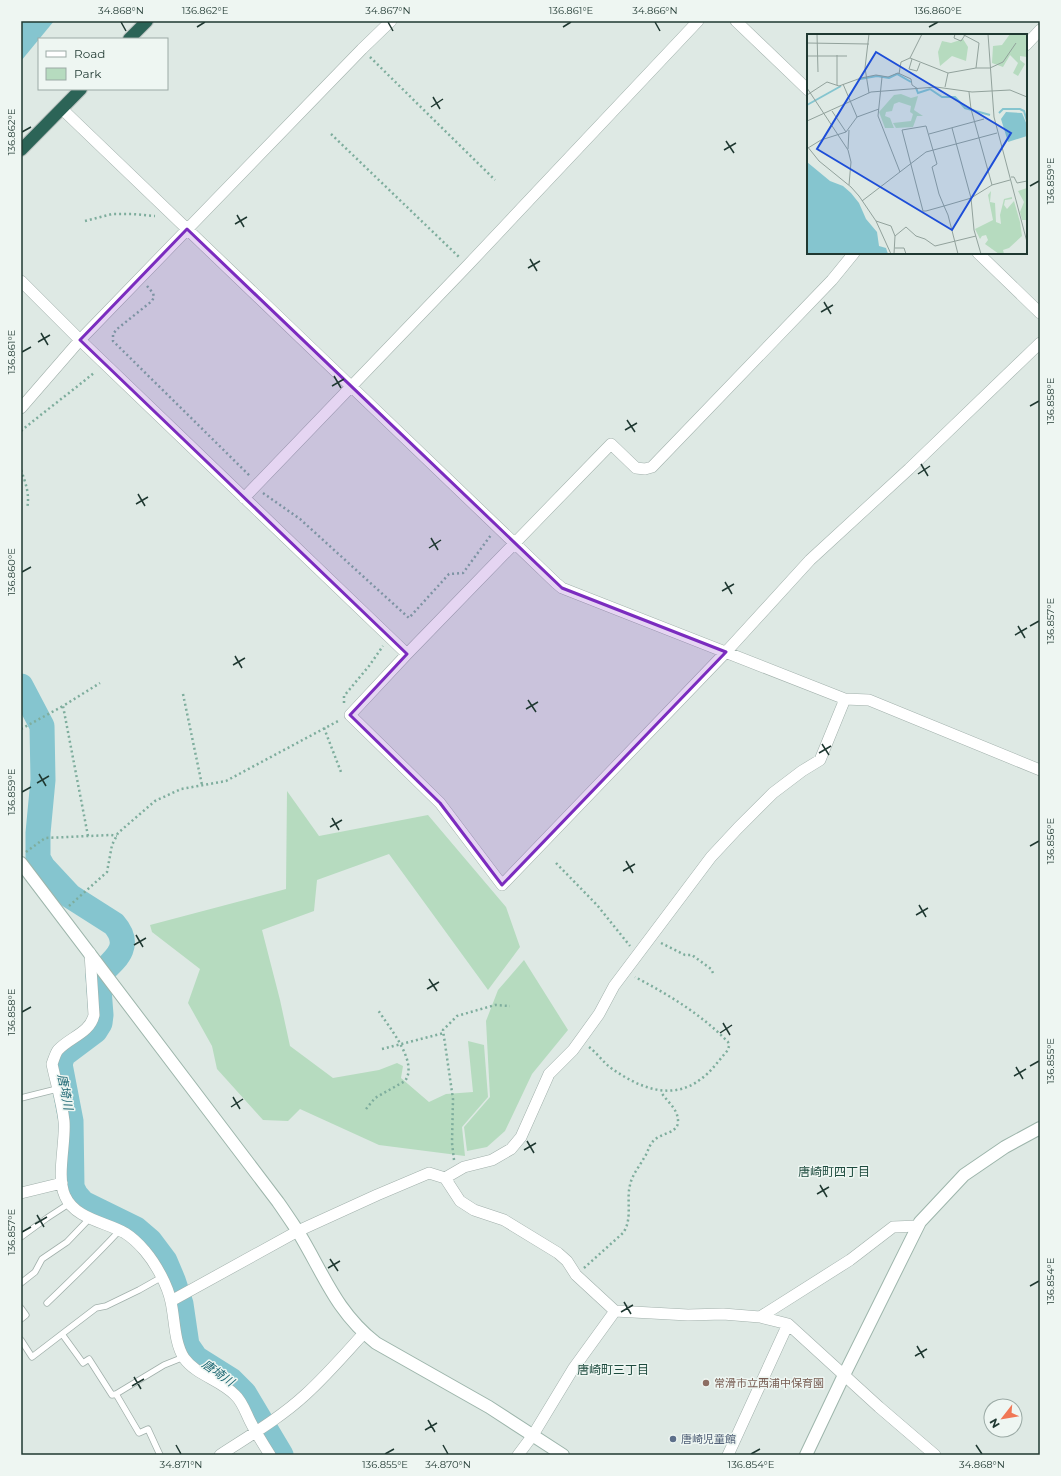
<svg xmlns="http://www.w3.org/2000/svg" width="1061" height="1476" font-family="Montserrat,'Noto Sans JP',sans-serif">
  <rect width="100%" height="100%" fill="#dee9e4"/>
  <path fill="#b6dbbf" d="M287,791L319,836L428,815L506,907L520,947L488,990L389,854L317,880L314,911L262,930L280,1000L290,1046L333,1078L379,1070L397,1063L403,1066L401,1078L429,1102L446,1094L473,1092L468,1041L484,1045L488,1097L462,1127L465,1156L379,1145L300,1109L288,1121L263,1120L217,1069L212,1046L188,1003L200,969L152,932L150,925L286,889Z
    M524,960L568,1030L532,1074L505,1131L487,1147L467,1151L464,1127L490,1097L486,1021L498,990Z"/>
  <path fill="#85c5cf" d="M21,21H54L21,61Z"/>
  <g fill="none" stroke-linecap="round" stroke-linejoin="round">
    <path stroke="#85c5cf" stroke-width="25" d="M21,686L42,726L43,780L38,833V858L43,867L70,896L114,924C134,947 114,960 98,976L101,1015L100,1023L95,1031L63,1055L60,1064L71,1121L72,1187L76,1195L83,1203L136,1229L150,1241L165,1261L173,1280L181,1304L187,1345L196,1358L231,1380L244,1393L281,1455"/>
    <defs>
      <path id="lane" d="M21,1098L57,1089
        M21,1237L47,1218L70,1203
        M21,1283L35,1272L42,1259L67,1242L90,1218
        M47,1303C72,1279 96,1256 119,1231
        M21,1308L26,1315L21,1319
        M21,1340L32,1357L62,1334
        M116,1394L112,1395L89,1359L83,1363L62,1334L96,1308L106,1306L139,1290L162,1277
        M160,1455L148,1429L139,1433L116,1394L164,1365L184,1357"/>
      <path id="street" d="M736,21L808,90
        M1026,45L1040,30
        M62,109L556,583L562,588L845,699L869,700L1040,770
        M854,253L832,280L652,467L645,469L636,468L611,444L407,654L350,715L440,803L502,885L726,652L810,560L909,469L1040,343
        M978,253L1040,313
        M21,281L80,340L407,654
        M21,408L80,340L362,49L391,21
        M244,498L468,265L698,21
        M90,953L94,1015C90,1033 70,1037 58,1050C55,1054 54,1059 52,1064C56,1083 62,1102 64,1121C66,1142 56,1177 65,1196C75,1219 106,1222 125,1233C133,1238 139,1244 145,1251C156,1264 168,1286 171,1302C175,1320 174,1342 184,1358C196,1375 221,1380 235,1395C242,1401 246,1413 250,1421C256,1433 263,1444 270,1455
        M445,1178L464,1167L492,1160L511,1149L521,1137L549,1074L573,1050L599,1014L614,986L711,857L738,828L773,793L802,771L820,760L845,699
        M21,1193L62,1183
        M171,1301L298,1231L377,1195L429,1173L445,1178L460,1201L474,1210L504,1220L558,1253L567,1261L576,1275L615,1311L688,1315L723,1314L760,1317L788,1324L879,1407L935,1455
        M760,1317L850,1260L893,1227L918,1226
        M220,1455C249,1436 280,1418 305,1395C326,1376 345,1354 364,1333
        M518,1455L533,1435L573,1369L615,1311
        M728,1455L788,1324"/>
      <path id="secondary" d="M21,863L278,1202C285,1212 291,1221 297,1230C323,1272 335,1311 376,1343L489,1407L563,1455
        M806,1455L844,1375L920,1222L964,1175L1005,1147L1040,1128"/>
      <path id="highway" d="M129,39L147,21
        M21,150L81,89"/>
    </defs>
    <use href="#lane" stroke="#a1b0ab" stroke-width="7"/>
    <use href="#street" stroke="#a1b0ab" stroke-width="12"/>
    <use href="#secondary" stroke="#9db5ab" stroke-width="14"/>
    <use href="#highway" stroke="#bcc3c1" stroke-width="14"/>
    <path stroke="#7ead9d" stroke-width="2.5" stroke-dasharray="2 3" stroke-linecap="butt" d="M370,57L495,180
      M331,134L459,257
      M85,221L112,214H132L155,216
      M147,286L153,293L154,297L152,301L117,329L113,334V341L250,476
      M21,431C45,411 71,392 95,372
      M21,470C26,484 30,495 27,509
      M263,493L300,519L409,618L449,574L463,573L491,535
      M183,694L202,785
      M344,703V696L369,666L383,646
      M324,728L341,772
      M21,729L63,706
      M88,836L63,706L100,683
      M26,852L45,838L111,835L117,836
      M556,863L597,905L630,946
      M69,906L107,872L112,845L118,833L155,801L181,789L226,781L340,720
      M661,943L685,955H692L711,969L713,973
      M589,1047C597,1053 603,1062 611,1068C638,1087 671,1102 701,1079C711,1072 719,1060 728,1050L729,1046L728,1042C701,1014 669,995 635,977
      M382,1049L444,1033
      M366,1109L375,1098L405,1081C419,1062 388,1026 378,1010
      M454,1160L452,1143L453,1099L443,1030L457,1016L495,1005L510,1006
      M584,1268L623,1233C633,1219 626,1200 630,1185C632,1175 639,1167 644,1158C647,1154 648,1149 651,1144C658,1132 676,1135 678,1123C679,1109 667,1102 661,1092"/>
    <use href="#lane" stroke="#fff" stroke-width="5.5"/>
    <use href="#street" stroke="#fff" stroke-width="11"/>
    <use href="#secondary" stroke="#fff" stroke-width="12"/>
    <use href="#highway" stroke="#2c6457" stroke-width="12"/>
  </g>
  <path fill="#7b2cbf" fill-opacity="0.2" stroke="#7b2cbf" stroke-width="3" stroke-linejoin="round" d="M187,229L562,588L726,652L502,885L440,803L350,715L407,654L80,340Z"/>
  <path fill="none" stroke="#1f3831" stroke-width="1.5" d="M121,22L126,31M388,22L393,31M655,22L660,31M197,27L205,22M563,27L571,22M929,27L938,22M433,97L440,109M431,107L443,99M22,132L31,127M726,141L734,153M724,150L736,143M1030,186L1039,181M237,215L244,227M235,224L247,217M530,259L537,271M528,268L540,261M824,302L831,314M821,312L833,305M41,333L48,345M38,342L50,335M22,352L31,347M334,376L341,388M332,386L344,379M1030,406L1039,401M627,420L635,432M625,430L637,423M921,464L928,476M918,474L930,466M138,494L145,506M136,504L148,497M431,538L438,550M429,548L441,540M22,572L31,567M725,582L732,594M722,591L734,584M1018,626L1025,638M1030,626L1039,621M1015,635L1027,628M235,656L242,668M233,665L245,658M528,700L536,712M526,709L538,702M822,744L829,755M819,753L831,746M39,774L46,786M37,783L49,776M22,792L31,787M332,818L339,830M330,827L342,820M1030,846L1039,841M626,861L633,873M623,871L635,864M919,905L926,917M916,915L928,908M136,935L143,947M134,945L146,938M429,979L437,991M427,989L439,982M22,1012L31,1007M723,1023L730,1035M720,1033L732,1025M1030,1066L1039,1061M1016,1067L1023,1079M1014,1076L1026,1069M233,1097L240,1109M231,1107L243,1099M527,1141L534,1153M524,1150L536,1143M820,1185L827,1197M817,1194L829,1187M37,1215L44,1227M35,1224L47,1217M22,1232L31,1227M330,1259L338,1271M328,1268L340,1261M1030,1286L1039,1281M624,1302L631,1314M621,1312L633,1305M917,1346L924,1358M915,1356L927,1349M134,1377L141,1389M132,1386L144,1379M428,1420L435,1432M425,1430L437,1423M176,1445L181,1454M443,1445L448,1454M976,1445L982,1454M385,1454L394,1449M751,1454L760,1449"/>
  <circle fill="#8d6e63" stroke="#eef6f2" stroke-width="1.5" cx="706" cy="1383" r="4"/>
  <circle fill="#5c6f8a" stroke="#eef6f2" stroke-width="1.5" cx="673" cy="1439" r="4"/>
  <g text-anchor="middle" stroke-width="3" stroke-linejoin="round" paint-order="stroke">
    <g font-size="11" fill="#785e54" stroke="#eef6f2" text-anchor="start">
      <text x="714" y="1387">常滑市立西浦中保育園</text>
    </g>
    <g font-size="11" fill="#4e5e75" stroke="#eef6f2" text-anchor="start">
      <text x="681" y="1443">唐崎児童館</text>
    </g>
    <g font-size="12" font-style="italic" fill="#1b6672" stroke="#eef6f2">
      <text transform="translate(65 1092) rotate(79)" y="4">唐埼川</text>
      <text transform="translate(218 1373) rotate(35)" y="4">唐埼川</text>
    </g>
    <g font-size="12" fill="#1c4a3d" stroke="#eef6f2">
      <text x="834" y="1176">唐崎町四丁目</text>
      <text x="613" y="1374">唐崎町三丁目</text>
    </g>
  </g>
  <g transform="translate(807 34)">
    <rect width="220" height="220" fill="#dee9e4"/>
    <path d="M203,0H220V23L213,22V26L218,30L211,42L206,39L211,29L203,21L196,33L185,29L186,12L195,11ZM156,5L161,13L159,27L145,22L133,32L131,18L135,7L144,9ZM94,60L104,64L111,62L107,76L116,82H110L106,93L89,94L86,89L104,87L106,80L103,78L104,72L92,68L87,70L85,77L79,78L78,82L83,84L87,94H78L72,78L87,61ZM220,154V186H215L213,178L217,168L211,157ZM184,157L183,168L188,169L189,188L194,190L193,181L197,165L205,163V165L198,166L197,171L200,175L207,167L213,188L215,202L202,214L196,216L197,220H192L178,210L181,206L179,201L175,202L173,205L168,195L186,186L181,161Z" fill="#b6dbbf"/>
    <path d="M199,78L215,79L220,91V102L201,108L194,85ZM0,128L23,147L36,152L44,159L52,169L59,185L70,198L72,212L79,214L81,220H0Z" fill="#85c5cf"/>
    <path fill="none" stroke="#85c5cf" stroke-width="2" d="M53,45L70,42L82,44L90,40L104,48M109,54L111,59L123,55L135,63H148L158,74L183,81M0,71L34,52M192,79L196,75H213L217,77L220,87"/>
    <path fill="none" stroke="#92a29c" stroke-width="1" d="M10,0L11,38M62,0L58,34L62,59M148,0L147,4L154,7L158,1M155,0L172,9L169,34M181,0L187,83L220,208M0,9L62,10M30,21V51M0,22H40M103,24L115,0M105,25L102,35L110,37L113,29M183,34L196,28L209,9M92,40L94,28L103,24L141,39L169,34H183M75,43L71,82L93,138M36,50L50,83M138,53L141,39M0,54L41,116L44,128L42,151M162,58L164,75L185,151M0,61L20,48L32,52L54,44L69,41L81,43L91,39L104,45L105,51L111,55M25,77L39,98M0,87L64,58L129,53L165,58L203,56L220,63M145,94L164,164L167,196L174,220M122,100L177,85M0,112L12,127L44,153L52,162L69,187L84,220M1,114L14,106L39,98L50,83L72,75M41,115L42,96M204,143H207L210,149L220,147M55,167L119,118L190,99M69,187L84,192L88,202L87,220M88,202L99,193L109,202L118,205L128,212L169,202M88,214H97L99,220M151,220L141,181L137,172L132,160L125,133L130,130L119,92L95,96L116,177H119L137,172L161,165L164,164L185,151L203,146"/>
    <path fill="#1d4ed8" fill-opacity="0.15" stroke="#1d4ed8" stroke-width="2" d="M69,18L204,99L145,196L10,115Z"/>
    <rect width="220" height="220" fill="none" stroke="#1f3831" stroke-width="2"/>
  </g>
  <rect width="1061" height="1476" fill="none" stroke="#eef6f2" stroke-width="44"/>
  <rect x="38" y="38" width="130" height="52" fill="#eef6f2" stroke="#9baaa5"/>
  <rect x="46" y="51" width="20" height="6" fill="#ffffff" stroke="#9baaa5"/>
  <text x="74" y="58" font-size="12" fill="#1f3831">Road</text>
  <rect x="46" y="68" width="20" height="12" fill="#b6dbbf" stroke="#9baaa5"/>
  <text x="74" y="78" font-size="12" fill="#1f3831">Park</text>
  <g transform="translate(1003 1418) rotate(239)"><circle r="19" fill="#eef6f2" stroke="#9baaa5"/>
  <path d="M0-3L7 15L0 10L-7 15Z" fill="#f07755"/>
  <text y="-6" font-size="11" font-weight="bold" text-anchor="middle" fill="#1f3831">N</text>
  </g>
  <rect x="22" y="22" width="1017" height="1432" fill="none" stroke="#1f3831" stroke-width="1.5"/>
  <g font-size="10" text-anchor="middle" fill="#1f3831">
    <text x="121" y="14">34.868°N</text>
    <text x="205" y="14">136.862°E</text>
    <text x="388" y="14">34.867°N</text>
    <text x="571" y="14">136.861°E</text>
    <text x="655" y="14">34.866°N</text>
    <text x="938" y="14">136.860°E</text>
    <text transform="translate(11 132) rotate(-90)" y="4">136.862°E</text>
    <text transform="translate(1050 181) rotate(-90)" y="4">136.859°E</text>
    <text transform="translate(11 352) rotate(-90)" y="4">136.861°E</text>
    <text transform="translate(1050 401) rotate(-90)" y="4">136.858°E</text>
    <text transform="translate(11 572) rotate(-90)" y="4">136.860°E</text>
    <text transform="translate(1050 621) rotate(-90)" y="4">136.857°E</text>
    <text transform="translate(11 792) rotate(-90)" y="4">136.859°E</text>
    <text transform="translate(1050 841) rotate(-90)" y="4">136.856°E</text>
    <text transform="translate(11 1012) rotate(-90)" y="4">136.858°E</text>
    <text transform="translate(1050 1061) rotate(-90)" y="4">136.855°E</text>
    <text transform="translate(11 1232) rotate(-90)" y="4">136.857°E</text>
    <text transform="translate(1050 1281) rotate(-90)" y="4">136.854°E</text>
    <text x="181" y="1468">34.871°N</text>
    <text x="385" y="1468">136.855°E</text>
    <text x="448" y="1468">34.870°N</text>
    <text x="751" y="1468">136.854°E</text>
    <text x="982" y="1468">34.868°N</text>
  </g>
</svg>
